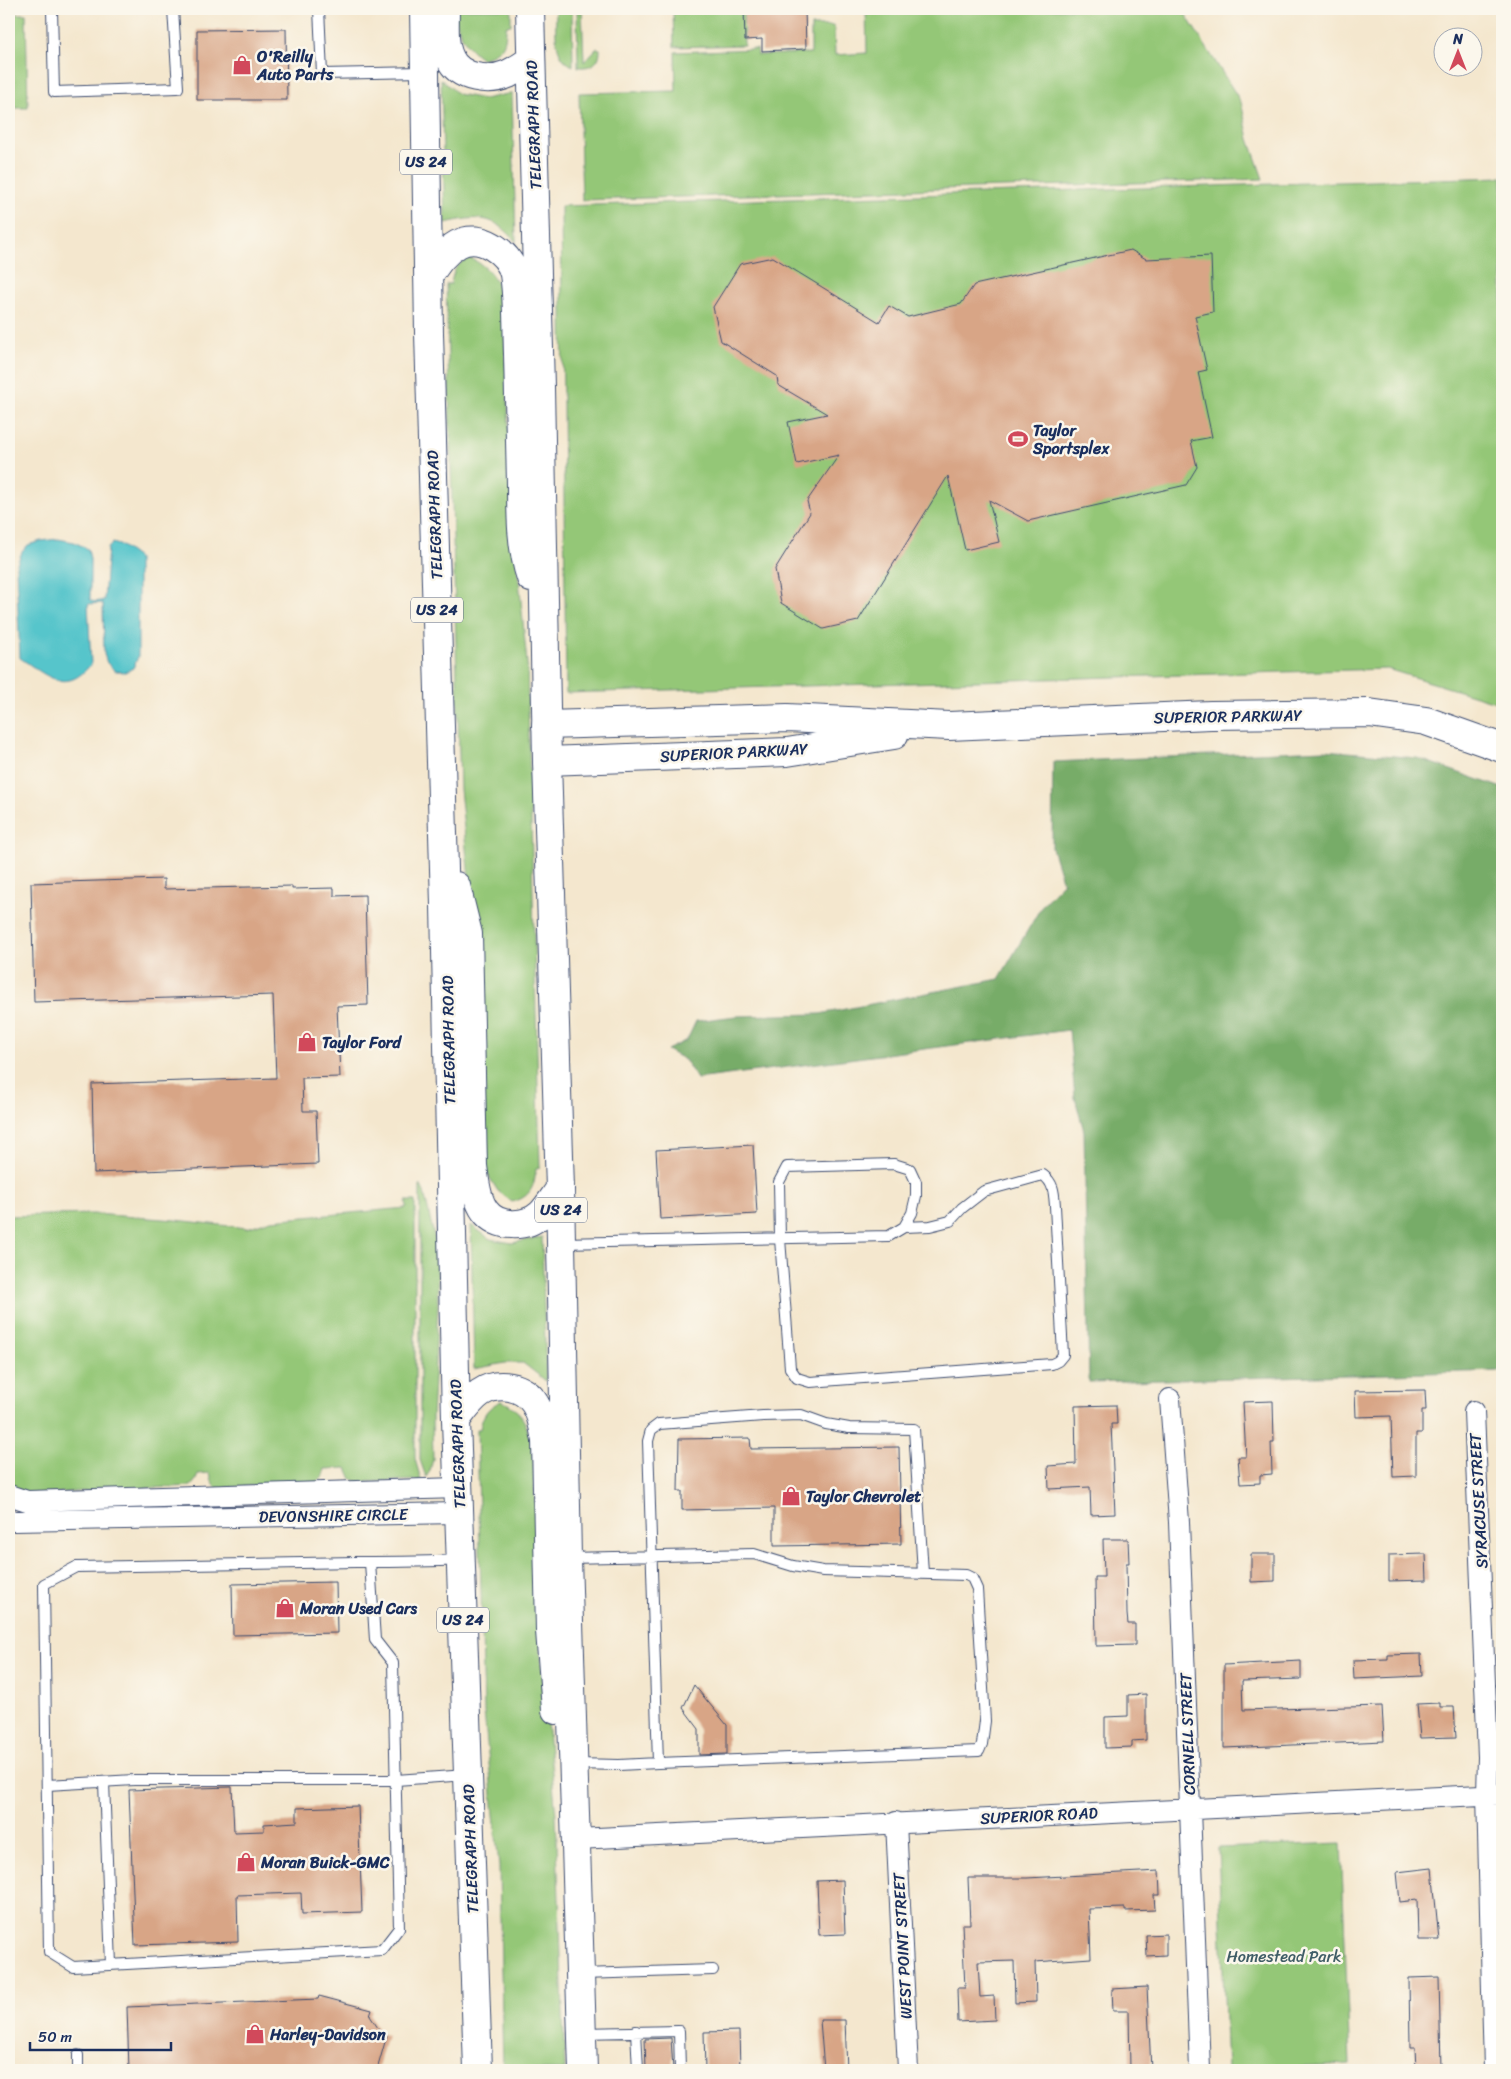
<svg xmlns="http://www.w3.org/2000/svg" width="1511" height="2079" font-family="Sriracha,sans-serif">
  <rect width="100%" height="100%" fill="#fbf7ec"/>
  <filter id="ink" filterUnits="userSpaceOnUse"><feTurbulence type="fractalNoise" baseFrequency=".02" numOctaves="2"/><feDisplacementMap in="SourceGraphic" scale="10" xChannelSelector="R" yChannelSelector="G"/><feConvolveMatrix kernelMatrix="1 2 1 2 8 2 1 2 1" color-interpolation-filters="sRGB"/></filter>
  <filter id="wash" filterUnits="userSpaceOnUse"><feTurbulence type="fractalNoise" baseFrequency=".0096" numOctaves="4" result="noise"/><feDisplacementMap in="SourceGraphic" scale="20" xChannelSelector="R" yChannelSelector="G"/><feGaussianBlur stdDeviation="1.12" result="paint"/><feColorMatrix in="noise" values="0 0 0 0 0 0 0 0 0 0 0 0 0 0 0 0 0 1.4 0 .05"/><feComposite in="paint" operator="in"/></filter>
  <g filter="url(#wash)">
    <rect width="100%" height="100%" fill="#f4e7ce"/>
    <path fill="#94c777" stroke="#587b6a" d="M454,9H511V25L506,26C506,48 502,50 483,59C463,45 458,32 454,9Z
      M556,9H572L573,66C552,57 556,29 556,9Z
      M577,9H582L584,62L597,48L600,49C600,63 592,68 578,67Z
      M673,9H743L744,45L674,47Z
      M866,9H1182L1241,102L1249,139L1263,179L582,200L579,93L676,91L675,52L757,49L758,55L811,53V26H834L835,55L867,53Z
      M9,14H26L28,108H9Z
      M441,79L458,94L484,99L512,93L516,242C494,214 477,216 445,223Z
      M1502,177V704L1387,669L566,693L561,206Z
      M470,258C490,268 495,277 503,298L513,518L527,663L540,1168L536,1169C534,1187 531,1197 512,1202L498,1191L486,1172L472,908L460,789L446,284H451C453,270 457,263 470,258Z
      M420,1184L424,1192L437,1249L438,1307L432,1417L433,1459L430,1471L426,1477L420,1460Z
      M406,1201H415V1459L421,1480L358,1482L352,1479L347,1468L325,1469L322,1478L317,1482L216,1488L213,1485L210,1473L198,1474L196,1480L191,1486L32,1494L9,1487V1216L94,1214L176,1220L247,1228L271,1220L406,1208Z
      M471,1225L490,1239L512,1243L542,1237L546,1381L523,1363H505L474,1369Z
      M501,1401C524,1409 530,1432 533,1452L541,1657L556,1815L565,2070H503L499,1866L484,1712L477,1429H480C483,1414 487,1408 501,1401Z
      M1341,1843L1350,2065L1227,2070L1218,1848Z"/>
    <path fill="#77ac68" stroke="#496e63" d="M1324,750L1417,758L1502,788V1371L1089,1382L1084,1131L1075,1098L1069,1030L697,1079L685,1060L667,1050L687,1040L696,1021L736,1016L820,1014L999,979L1043,904L1063,883L1052,848L1053,762Z"/>
    <path fill="#57c5cb" stroke="#397a94" d="M58,539L74,542L88,549L90,559V600L95,602L104,600L108,548L113,543L122,546L138,558V657L133,668L125,672L115,671L107,663L104,654L103,603L88,604L91,664C66,696 46,675 20,658L16,566L22,552L28,545L41,541Z"/>
    <g id="blocks">
      <path fill="#d8a586" d="M744,9H805L806,49L762,51V39L745,40Z
        M286,29L287,100H197V30Z
        M1131,250L1146,259L1211,256L1213,312L1195,316L1207,370L1198,372L1212,437L1191,441L1197,467L1186,485L1028,521L989,500L999,542L965,550L948,476L858,621L823,629L781,603L775,569L810,513L807,501L839,455L797,464L788,422L827,414L778,385L777,376L721,341L713,307L740,264L773,257L879,322L889,306L908,317L961,304L974,285Z
        M164,879V889L292,886V889L334,888V896L365,895L368,1005L337,1006L340,1077L302,1078L303,1111H316L318,1164L94,1173L92,1084L276,1078L273,995L34,1002L31,883Z
        M753,1145L757,1214L660,1219L656,1150Z
        M1425,1390L1426,1410H1422V1433H1416V1476L1393,1477L1391,1416L1356,1417L1355,1391Z
        M1273,1401L1274,1442H1271L1272,1474L1260,1475V1483L1240,1484L1238,1457H1246L1243,1402Z
        M1116,1405L1117,1424H1111L1115,1514L1091,1515L1090,1487L1049,1489L1048,1466L1076,1464L1075,1406Z
        M750,1438L751,1449L899,1447L901,1544L774,1546V1508L682,1510V1491H678L679,1439Z
        M1103,1539H1128L1129,1563H1126L1127,1614L1128,1624H1135V1645L1096,1646L1095,1577H1104Z
        M1251,1554H1275V1581L1251,1582Z
        M1426,1554L1427,1580L1389,1581V1555Z
        M336,1582L337,1633L233,1635L232,1584Z
        M1421,1654L1422,1676L1354,1679L1353,1660L1388,1659V1655Z
        M1301,1661V1679L1242,1681L1243,1710L1382,1706L1384,1741L1224,1748V1665Z
        M694,1685L727,1725V1754L699,1755V1729L683,1708Z
        M1146,1694V1740L1132,1741V1747L1105,1748V1717L1128,1716V1695Z
        M1440,1703V1707H1454L1456,1737L1420,1738L1417,1704Z
        M232,1787L234,1832L264,1831V1824L297,1822V1808L358,1806L362,1912L302,1914L301,1893L237,1895L238,1942L135,1945L129,1790Z
        M1432,1868L1439,1940H1418L1417,1900L1400,1902L1397,1872Z
        M1159,1871L1160,1895H1154L1155,1910L1125,1911V1908L1089,1909L1091,1958L1035,1962L1036,2002L1015,2003L1014,1961L978,1962L980,1997L994,1996L995,2020L958,2022L957,1988H965L962,1924H970L968,1878H1027Z
        M843,1880L845,1934L819,1935L817,1881Z
        M1166,1934V1955L1147,1956L1146,1935Z
        M1439,1977L1441,2070H1416L1415,2047H1410L1409,1978Z
        M1147,1987L1151,2070H1130L1129,2011H1113L1112,1989Z
        M319,1996L372,2010L370,2016L382,2034L387,2035L377,2070H129L127,2007L318,1999Z
        M820,2020H845L847,2070H824Z
        M739,2031L740,2070H705L704,2032Z
        M671,2038L673,2070H646L645,2039Z"/>
    </g>
  </g>
  <g filter="url(#ink)">
    <use href="#blocks" fill-opacity="0" stroke="#3c4b6f" stroke-width="1"/>
    <g fill="none" stroke-linecap="round" stroke-linejoin="round">
      <defs>
        <path id="service" d="M52,9L54,92L178,88L173,9
          M319,9L322,74L423,72
          M562,1243C671,1241 780,1239 889,1236L904,1227L912,1213L916,1196V1182L910,1169L894,1164L787,1167L779,1182L780,1239L790,1368L797,1378L810,1382L1052,1364L1058,1361L1063,1355L1055,1206C1054,1193 1054,1183 1043,1175L984,1191L962,1208L950,1221L930,1226L904,1227
          M568,1558L754,1554L793,1566L823,1571L966,1575L972,1578L977,1589L985,1721L982,1744L979,1751L658,1763
          M370,1562L375,1640L393,1663L399,1928L382,1950L73,1967L49,1952L44,1584L76,1567L356,1562C391,1562 425,1562 460,1560
          M576,1764L619,1765L658,1763L648,1441L651,1430L659,1424L763,1416L801,1415L826,1424L849,1428L914,1429L923,1573
          M104,1782L111,1965
          M47,1785L134,1780H396L467,1775
          M581,1974L713,1970
          M636,2031L638,2070
          M582,2033L679,2031L680,2070
          M78,2055V2070"/>
        <path id="minor" d="M1170,1399L1179,1522L1200,2070
          M1474,1411L1488,1757L1487,1794L1494,2070
          M9,1495L27,1501L458,1488
          M9,1519L14,1521L459,1513
          M896,1822L908,2070
          M577,1839L1502,1794"/>
        <path id="secondary" d="M546,725L787,718L949,726L1211,715L1369,713L1426,721L1502,748
          M547,761L787,752L894,735"/>
        <path id="primary" d="M424,9L429,333L445,905L456,1420L478,2070
          M445,9C445,25 443,44 450,58C459,79 490,82 508,74C516,70 524,65 531,60
          M530,9L540,387L547,761L560,1189L567,1558L583,2070
          M428,277C436,264 444,252 458,244C480,232 509,252 514,274C518,300 517,328 518,354C519,398 520,441 521,484C521,515 521,549 531,578
          M456,886L468,934L473,1166C475,1180 476,1199 485,1211C497,1228 526,1228 541,1214C548,1207 554,1197 560,1189
          M456,1420C463,1411 470,1400 480,1393C497,1381 524,1385 535,1404C542,1415 544,1429 546,1441L550,1631L556,1710"/>
      </defs>
      <use href="#service" stroke="#3c4b6f" stroke-width="12"/>
      <use href="#minor" stroke="#3c4b6f" stroke-width="22"/>
      <use href="#secondary" stroke="#3c4b6f" stroke-width="30"/>
      <use href="#primary" stroke="#3c4b6f" stroke-width="30"/>
      <use href="#service" stroke="#fff" stroke-width="10"/>
      <use href="#minor" stroke="#fff" stroke-width="20"/>
      <use href="#secondary" stroke="#fff" stroke-width="28"/>
      <use href="#primary" stroke="#fff" stroke-width="28"/>
    </g>
  </g>
  <defs>
    <symbol id="shop-bare" viewBox="-9 -9 18 18"><path d="M-5-2.5h2.3a2.7 3.5 0 0 1 5.4 0H5L5.5 6h-11ZM-1.5-2.5h3a1.5 2.3 0 0 0-3 0Z" fill="#d1495b" stroke="#fbf7ec" stroke-width="2.5" paint-order="stroke"/></symbol>
    <symbol id="stadium-bare" viewBox="-9 -9 18 18"><path d="M0-5a6.5 5 0 1 0 0 10a6.5 5 0 1 0 0-10ZM-3.5-1.8h7v3.6h-7Z" fill="#d1495b" stroke="#fbf7ec" stroke-width="2.5" paint-order="stroke"/></symbol>
  </defs>
  <g fill-rule="evenodd">
    <use href="#shop-bare" x="228" y="51" width="28" height="28"/>
    <use href="#stadium-bare" x="1004" y="425" width="28" height="28"/>
    <use href="#shop-bare" x="293" y="1028" width="28" height="28"/>
    <use href="#shop-bare" x="777" y="1482" width="28" height="28"/>
    <use href="#shop-bare" x="271" y="1594" width="28" height="28"/>
    <use href="#shop-bare" x="232" y="1848" width="28" height="28"/>
    <use href="#shop-bare" x="241" y="2020" width="28" height="28"/>
  </g>
  <g text-anchor="middle" stroke-width="5" stroke-linejoin="round" paint-order="stroke">
    <g fill="#fbf7ec" stroke="#5e6b89" stroke-width="1">
      <rect x="400" y="149.5" width="52" height="25" rx="4"/>
      <rect x="411" y="597.5" width="52" height="25" rx="4"/>
      <rect x="535" y="1197.5" width="52" height="25" rx="4"/>
      <rect x="437" y="1607.5" width="52" height="25" rx="4"/>
    </g>
    <g font-size="15" font-weight="bold" fill="#1b2f5e">
      <text x="426" y="167">US 24</text>
      <text x="437" y="615">US 24</text>
      <text x="561" y="1215">US 24</text>
      <text x="463" y="1625">US 24</text>
    </g>
    <g font-size="16" font-weight="bold" fill="#1b2f5e" stroke="#fbf7ec" text-anchor="start">
      <text x="257" y="62">O'Reilly<tspan x="257" dy="18">Auto Parts</tspan></text>
      <text x="1033" y="436">Taylor<tspan x="1033" dy="18">Sportsplex</tspan></text>
      <text x="322" y="1048">Taylor Ford</text>
      <text x="806" y="1502">Taylor Chevrolet</text>
      <text x="300" y="1614">Moran Used Cars</text>
      <text x="261" y="1868">Moran Buick-GMC</text>
      <text x="270" y="2040">Harley-Davidson</text>
    </g>
    <g font-size="16" fill="#1b2f5e" stroke="#fbf7ec">
      <text transform="translate(533 125) rotate(-92)" y="6">TELEGRAPH ROAD</text>
      <text transform="translate(434 515) rotate(-92)" y="6">TELEGRAPH ROAD</text>
      <text transform="translate(1228 716) rotate(-1)" y="6">SUPERIOR PARKWAY</text>
      <text transform="translate(734 752) rotate(-3)" y="6">SUPERIOR PARKWAY</text>
      <text transform="translate(448 1040) rotate(-91)" y="6">TELEGRAPH ROAD</text>
      <text transform="translate(457 1444) rotate(-92)" y="6">TELEGRAPH ROAD</text>
      <text transform="translate(1478 1501) rotate(-93)" y="6">SYRACUSE STREET</text>
      <text transform="translate(333 1515) rotate(-1)" y="6">DEVONSHIRE CIRCLE</text>
      <text transform="translate(1187 1734) rotate(-92)" y="6">CORNELL STREET</text>
      <text transform="translate(1039 1815) rotate(-3)" y="6">SUPERIOR ROAD</text>
      <text transform="translate(470 1849) rotate(-92)" y="6">TELEGRAPH ROAD</text>
      <text transform="translate(902 1946) rotate(-93)" y="6">WEST POINT STREET</text>
    </g>
    <g font-size="16" fill="#3f5d66" stroke="#fbf7ec">
      <text x="1284" y="1962">Homestead Park</text>
    </g>
  </g>
  <rect width="1511" height="2079" fill="none" stroke="#fbf7ec" stroke-width="30"/>
  <g transform="translate(1458 52)"><circle r="24" fill="#fbf7ec" stroke="#a1a7b3"/>
  <path d="M0-4L9 19L0 12L-9 19Z" fill="#d1495b"/>
  <text y="-8" font-size="14" font-weight="bold" text-anchor="middle" fill="#1b2f5e">N</text>
  </g>
  <path d="M30 2042v8h141v-8" fill="none" stroke="#1b2f5e" stroke-width="2.5"/>
  <text x="38" y="2042" font-size="15" fill="#1b2f5e" stroke="#fbf7ec" stroke-width="4" paint-order="stroke">50 m</text>
</svg>
